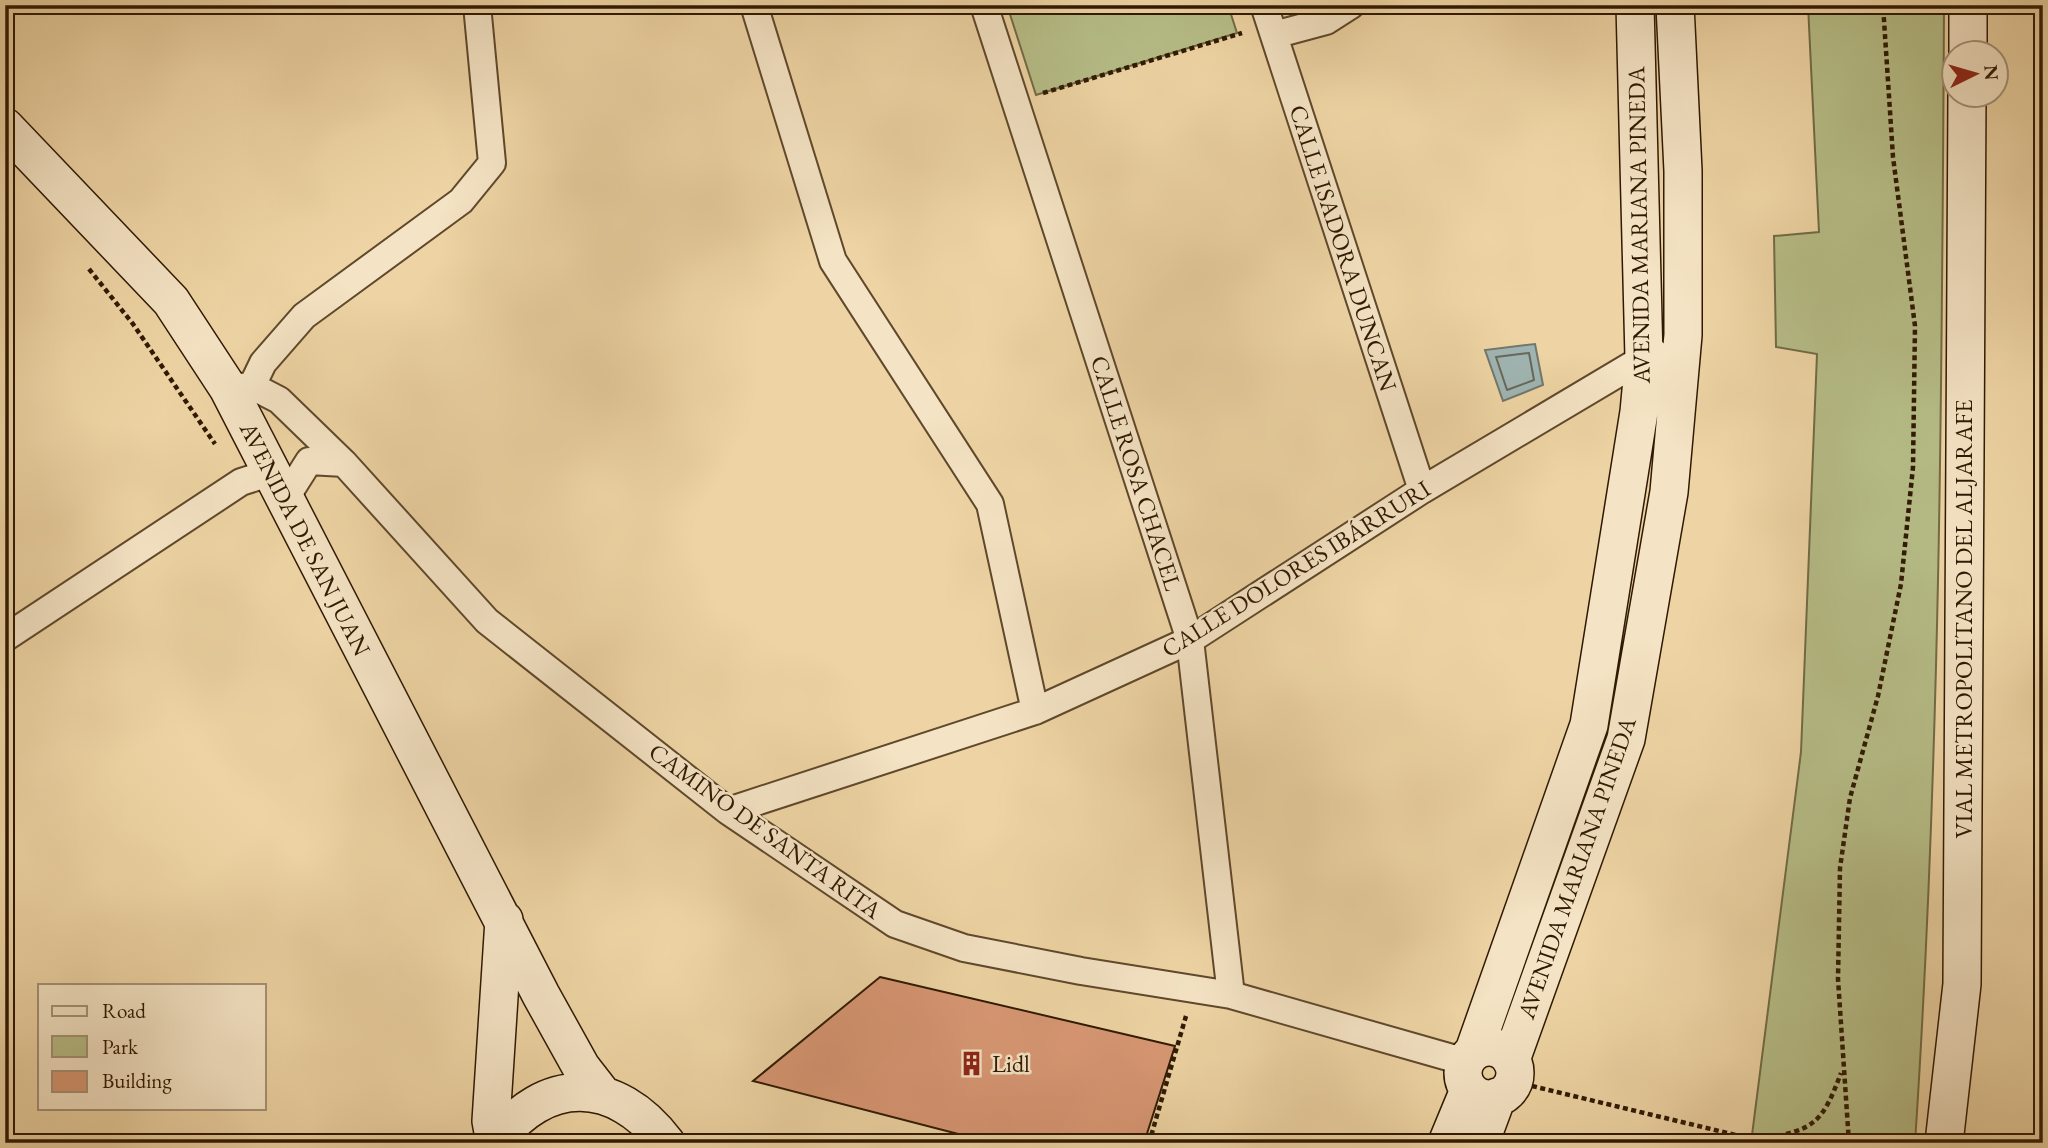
<svg xmlns="http://www.w3.org/2000/svg" width="2048" height="1148" font-family="'EB Garamond',serif">
  <rect width="100%" height="100%" fill="#eed4a4"/>
  <filter id="stains"><feTurbulence type="fractalNoise" baseFrequency=".00286" numOctaves="4"/><feColorMatrix values="0 0 0 0 .2 0 0 0 0 .09 0 0 0 0 .02 0 0 0 .5 -.17"/></filter>
  <radialGradient id="worn" r=".72"><stop offset=".6" stop-color="#630" stop-opacity="0"/><stop offset="1" stop-color="#630" stop-opacity=".3"/></radialGradient>
  <path fill="#b6bd87" stroke="#726b45" stroke-width="2" d="M1007,5H1228L1237,33L1036,95Z
    M1808,5H1944C1942,385 1940,764 1915,1143H1751L1801,752L1817,354L1776,347L1774,236L1819,232Z"/>
  <path fill="#9fb5b3" stroke="#72776d" stroke-width="2" d="M1535,344L1543,385L1503,401L1485,350Z"/>
  <g fill="none" stroke-linecap="round" stroke-linejoin="round">
    <path stroke="#67675b" stroke-width="2" d="M1529,353L1534,380L1507,390L1496,357Z"/>
  </g>
  <path fill="#d89774" stroke="#2f1903" stroke-width="2" d="M880,977L1175,1046L1144,1143H993L753,1081Z"/>
  <g fill="none" stroke-linecap="round" stroke-linejoin="round">
    <defs>
      <path id="street" d="M754,5L833,261L990,504L1035,711
        M984,5L1190,640L1231,995
        M1264,5L1422,490
        M1274,35L1326,21L1351,5
        M252,386L263,363L304,316L461,201L492,163L477,5
        M228,388L252,386L279,400L344,463L487,621L728,811L895,924L964,948L1081,971L1231,995L1466,1062
        M285,499L309,461L344,463
        M5,638L241,482L272,472
        M728,811L1035,711L1190,640L1422,490L1654,352"/>
      <path id="secondary" d="M1968,52V5
        M5,127L171,301L228,388L541,995L581,1067L602,1094
        M1463 1073a26 26 0 1 1 52 0a26 26 0 1 1-52 0Z
        M1474,1051L1589,725L1639,412L1644,358L1635,5
        M1511,1060L1626,739L1669,492L1683,335V171L1675,5
        M495,1143L491,1121L504,920
        M495,1143C544,1075 616,1076 666,1143
        M1447,1143L1469,1090
        M1480,1143L1497,1097
        M1944,1143L1962,984L1967,94"/>
    </defs>
    <use href="#street" stroke="#5f482b" stroke-width="30"/>
    <use href="#secondary" stroke="#2f1903" stroke-width="40"/>
    <path stroke="#2f1903" stroke-width="4.5" stroke-dasharray="5 3.5" stroke-linecap="butt" d="M1043,93L1242,33
      M89,269L133,324L215,444
      M1532,1086L1769,1143
      M1761,1139C1814,1130 1822,1124 1841,1073
      M1149,1143L1186,1016
      M1849,1143L1838,979L1840,868L1850,798L1878,696L1901,584L1913,467L1915,326L1893,157L1883,5"/>
    <use href="#street" stroke="#f4e3c4" stroke-width="26"/>
    <use href="#secondary" stroke="#f4e3c4" stroke-width="37"/>
  </g>
  <defs>
    <symbol id="building-bare" viewBox="-9 -9 18 18"><path d="M-4-6H4V6H1V3H-1V6H-4ZM-2.5-4.3h1.7v1.8h-1.7ZM.8-4.3h1.7v1.8H.8ZM-2.5-1h1.7V.8h-1.7ZM.8-1h1.7V.8H.8Z" fill="#8f2418" stroke="#f4e3c4" stroke-width="2.5" paint-order="stroke"/></symbol>
  </defs>
  <g fill-rule="evenodd">
    <use href="#building-bare" x="954" y="1046" width="35" height="35"/>
  </g>
  <g text-anchor="middle" stroke-width="5" stroke-linejoin="round" paint-order="stroke">
    <g font-size="24" fill="#2f1903" stroke="#f4e3c4">
      <text transform="translate(1639 225) rotate(-91)" y="8">AVENIDA MARIANA PINEDA</text>
      <text transform="translate(1343 248) rotate(72)" y="8">CALLE ISADORA DUNCAN</text>
      <text transform="translate(1136 473) rotate(72)" y="8">CALLE ROSA CHACEL</text>
      <text transform="translate(305 539) rotate(63)" y="8">AVENIDA DE SAN JUAN</text>
      <text transform="translate(1296 569) rotate(-32)" y="8">CALLE DOLORES IBÁRRURI</text>
      <text transform="translate(1964 619) rotate(-90)" y="8">VIAL METROPOLITANO DEL ALJARAFE</text>
      <text transform="translate(765 831) rotate(36)" y="8">CAMINO DE SANTA RITA</text>
      <text transform="translate(1577 868) rotate(-71)" y="8">AVENIDA MARIANA PINEDA</text>
    </g>
    <g font-size="24" fill="#2f1903" stroke="#f4e3c4" text-anchor="start">
      <text x="992" y="1072">Lidl</text>
    </g>
  </g>
  <rect width="2048" height="1148" fill="none" stroke="#eed4a4" stroke-width="28"/>
  <rect x="7" y="7" width="2034" height="1134" fill="none" stroke="#2f1903" stroke-width="3.5"/>
  <rect x="14" y="14" width="2020" height="1120" fill="none" stroke="#2f1903" stroke-width="2"/>
  <rect x="38" y="984" width="228" height="126" fill="#f4e3c4" stroke="#a59277" stroke-width="2"/>
  <rect x="52" y="1006" width="35" height="10" fill="#f4e3c4" stroke="#a59277" stroke-width="2"/>
  <text x="102" y="1018" font-size="21" fill="#2f1903">Road</text>
  <rect x="52" y="1036" width="35" height="21" fill="#b6bd87" stroke="#a59277" stroke-width="2"/>
  <text x="102" y="1054" font-size="21" fill="#2f1903">Park</text>
  <rect x="52" y="1071" width="35" height="21" fill="#d89774" stroke="#a59277" stroke-width="2"/>
  <text x="102" y="1088" font-size="21" fill="#2f1903">Building</text>
  <g transform="translate(1975 74) rotate(85)"><circle r="33" fill="#f4e3c4" stroke="#a59277" stroke-width="2"/>
  <path d="M0-5L12 26L0 18L-12 26Z" fill="#8f2418"/>
  <text y="-10" font-size="19" font-weight="bold" text-anchor="middle" fill="#2f1903">N</text>
  </g>
  <rect width="100%" height="100%" filter="url(#stains)"/>
  <rect width="100%" height="100%" fill="url(#worn)"/>
</svg>
